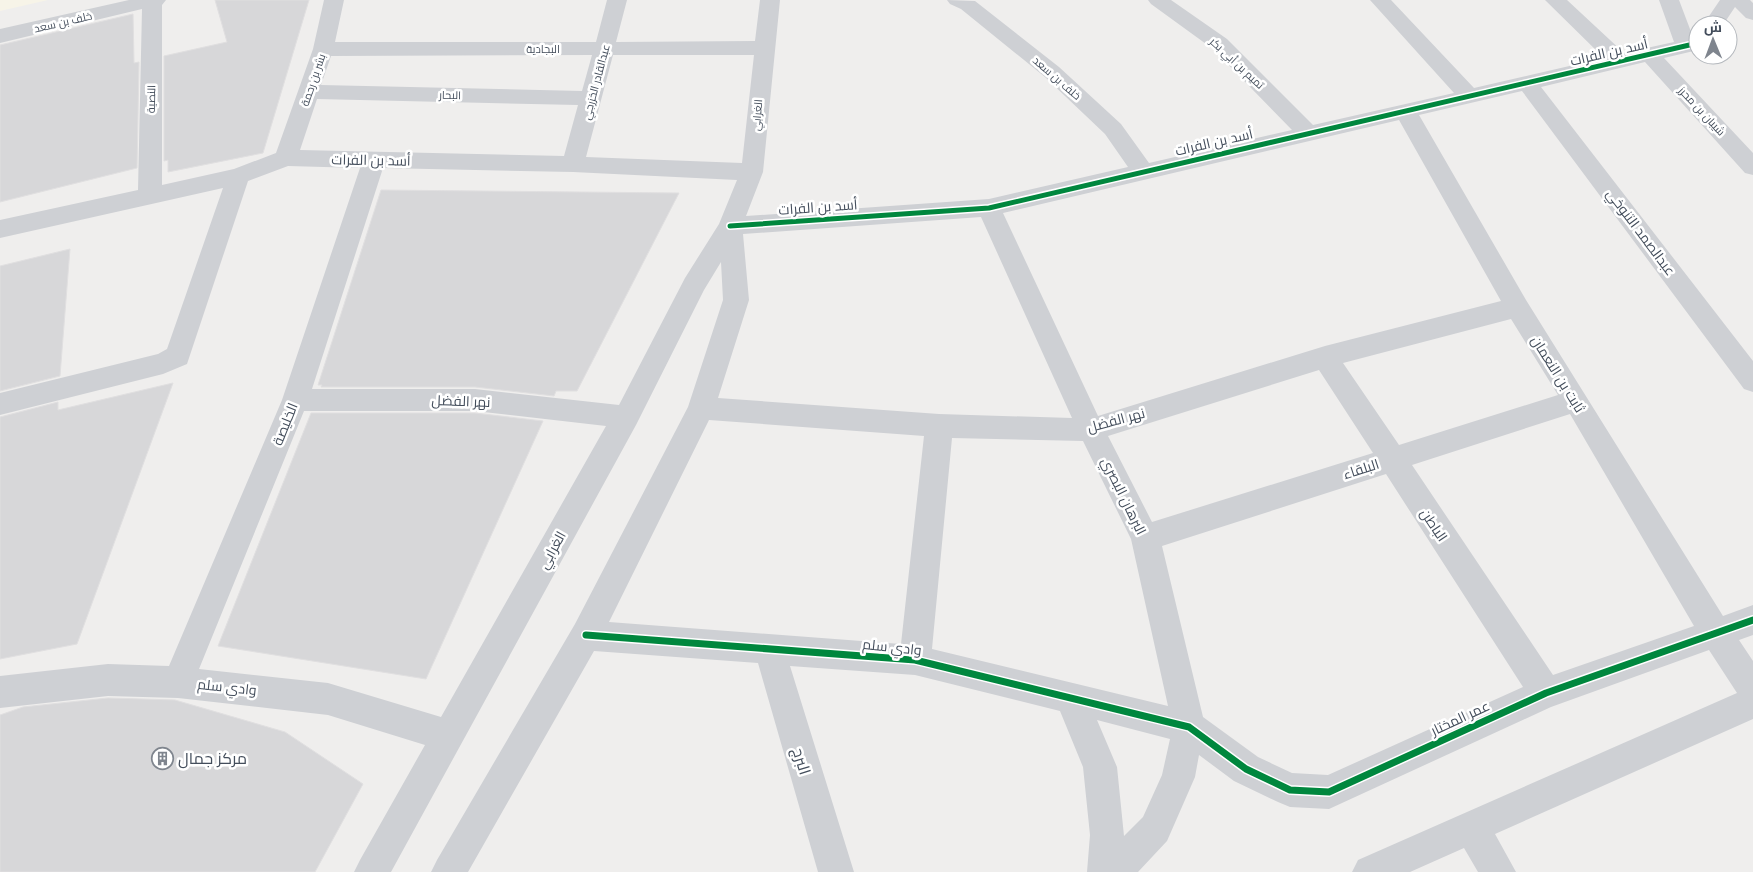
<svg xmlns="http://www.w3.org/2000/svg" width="1753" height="872" font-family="'Space Grotesk',Cairo,sans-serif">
  <rect width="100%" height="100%" fill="#efeeed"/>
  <path fill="#f7f4e8" d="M0,0H48L0,11Z"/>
  <path fill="#d7d7d9" stroke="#e0dfe0" d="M215,0H309L263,153L168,172V160L164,161V56L227,42Z
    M133,14L134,63L139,62L137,168L0,202V45Z
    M381,190L679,193L577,391H556L554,396L475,387H321L322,385H318Z
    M70,249L60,376L0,391V266Z
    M173,383L77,644L0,659V417L58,402V410Z
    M311,413H475L543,421L426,679L218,646Z
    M108,698L175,700L285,732L363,784L315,872H0V715L23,707Z"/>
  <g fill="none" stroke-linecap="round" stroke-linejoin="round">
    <path fill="#ced0d4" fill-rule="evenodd" d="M129,0H166L162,5V185L234,169L276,153L313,49L324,0H344L335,42H596L607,0H627L616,42L755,41L760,0H780L763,172L746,216L989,199L1128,167L1105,134L1045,77L961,9L950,4L947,0L975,1L1059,67L1121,124L1149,163L1292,130L1213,49L1151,4L1148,0H1171L1227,39L1313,125L1454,93L1370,0H1391L1474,88L1604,58L1545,0H1567L1624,53L1674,42L1659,0H1679L1693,37L1698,36V50L1664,58L1753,153V175L1745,173L1645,62L1541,87L1753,361V392L1744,389L1522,91L1419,115L1526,300L1723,616L1753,605V635L1739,640L1753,661V719L1495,834L1516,872H1478L1464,848L1410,872H1352L1358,860L1737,693L1709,650L1551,707L1329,809L1290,807L1278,802L1234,781L1199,755L1195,777L1167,841L1138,872H1087L1090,835L1083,767L1060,711L915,675L790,666L854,872H818L758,663L594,651L468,872H431L437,860L575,624L688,407L723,300L721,262L704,290L636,425L391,872H354L360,860L425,745L328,715L178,698L108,696L0,708V676L108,664L169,666L282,400L360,168L288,166L248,181L187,364L163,374L0,415V393L158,354L167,349L223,188L0,238V220L138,190L142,9L0,43V29ZM592,55L582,91L321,85L331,56ZM613,55H754L742,163L586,157ZM317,99L578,105L564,156L300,150ZM1399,120L1501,301L1325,346L1098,416L1003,213ZM383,168L573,172L737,180L719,224L685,278L619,405L475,389H312ZM981,217L1072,418L939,414L718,398L749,300L743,234ZM1511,319L1558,395L1399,445L1343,363ZM1319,370L1373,453L1152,522L1108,436ZM304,411H475L606,426L441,717L328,683L199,669ZM1570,414L1694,626L1553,675L1412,465ZM709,420L924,436L901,644L609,622ZM952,438L1083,441L1131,539L1168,706L932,649ZM1386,474L1523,687L1328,775L1292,773L1258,757L1203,717L1162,546ZM1097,720L1170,739L1162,775L1143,817L1124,836L1117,767Z
      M1720,0H1750L1753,3V20L1746,18L1735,7L1723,25H1703Z"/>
    <defs>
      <path id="cycleway-far1" d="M730,226L989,208L1698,43"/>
      <path id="cycleway" d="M586,635L915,660L1189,727L1246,769L1290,790L1329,792L1546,693L1753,620"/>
    </defs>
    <use href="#cycleway-far1" stroke="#fff" stroke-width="8"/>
    <use href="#cycleway" stroke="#fff" stroke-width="10"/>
    <use href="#cycleway-far1" stroke="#00873e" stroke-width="5"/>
    <use href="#cycleway" stroke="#00873e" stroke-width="7"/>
  </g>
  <defs>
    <symbol id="building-ring" viewBox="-11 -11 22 22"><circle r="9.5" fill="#fff" stroke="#7f858e" stroke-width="1.5"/><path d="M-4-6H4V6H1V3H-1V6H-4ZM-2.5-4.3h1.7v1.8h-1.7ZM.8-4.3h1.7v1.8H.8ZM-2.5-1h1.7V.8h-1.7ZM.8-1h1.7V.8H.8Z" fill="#7f858e"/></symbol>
  </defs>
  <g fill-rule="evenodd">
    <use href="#building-ring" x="150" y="746" width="25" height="25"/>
  </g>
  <g text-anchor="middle" stroke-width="5" stroke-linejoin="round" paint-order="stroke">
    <g font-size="11" fill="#434d5b" stroke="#fff">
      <text transform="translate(63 22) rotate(-13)" y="4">خلف بن سعد</text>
      <text x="543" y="53">البجادية</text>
      <text transform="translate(1237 63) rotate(43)" y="4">تميم بن أبي بكر</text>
      <text transform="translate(1057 78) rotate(41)" y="4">خلف بن سعد</text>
      <text transform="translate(313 80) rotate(-71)" y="4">بشر بن رحمة</text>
      <text transform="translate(596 82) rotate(-75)" y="4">عبدالقادر الخزرجي</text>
      <text transform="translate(450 95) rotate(1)" y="4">البحار</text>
      <text transform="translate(151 99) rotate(-89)" y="4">النصية</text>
      <text transform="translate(1702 111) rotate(47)" y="4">شيبان بن محرز</text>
      <text transform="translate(757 115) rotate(-85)" y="4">الغرابي</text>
    </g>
    <g font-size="14" fill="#434d5b" stroke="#fff">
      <text transform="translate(1609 52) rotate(-13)" y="5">أسد بن الفرات</text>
      <text transform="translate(1214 142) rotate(-13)" y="5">أسد بن الفرات</text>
      <text transform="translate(371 160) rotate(1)" y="5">أسد بن الفرات</text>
      <text transform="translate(818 207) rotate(-4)" y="5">أسد بن الفرات</text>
      <text transform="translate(1641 232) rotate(53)" y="5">عبدالصمد التنوخي</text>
      <text transform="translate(1558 374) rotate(58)" y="5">ثابت بن النعمان</text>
      <text transform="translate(461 401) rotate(2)" y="5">نهر الفضل</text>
      <text transform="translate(1116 420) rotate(-15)" y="5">نهر الفضل</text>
      <text transform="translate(285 424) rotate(-68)" y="5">الخليصة</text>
      <text transform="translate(1361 469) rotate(-18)" y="5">البلقاء</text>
      <text transform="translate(1124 496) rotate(64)" y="5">البرهان البصري</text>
      <text transform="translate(1434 525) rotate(56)" y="5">الباطن</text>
      <text transform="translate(552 550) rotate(-61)" y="5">الغرابي</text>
      <text transform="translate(892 647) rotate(6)" y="5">وادي سلم</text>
      <text transform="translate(227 687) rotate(6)" y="5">وادي سلم</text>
      <text transform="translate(1460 718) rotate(-25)" y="5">عمر المختار</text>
    </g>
    <g font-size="16" fill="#434d5b" stroke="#fff" text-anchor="start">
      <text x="178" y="764">مركز جمال</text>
    </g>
    <g font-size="16" fill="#434d5b" stroke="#fff">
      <text transform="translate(802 761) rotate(73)" y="6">البرج</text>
    </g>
  </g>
  <g transform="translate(1713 40) rotate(359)"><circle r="24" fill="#ffffff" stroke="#b4b8bd"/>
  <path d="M0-4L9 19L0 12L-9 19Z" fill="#7f858e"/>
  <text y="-8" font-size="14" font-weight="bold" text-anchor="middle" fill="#434d5b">ش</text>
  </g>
</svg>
